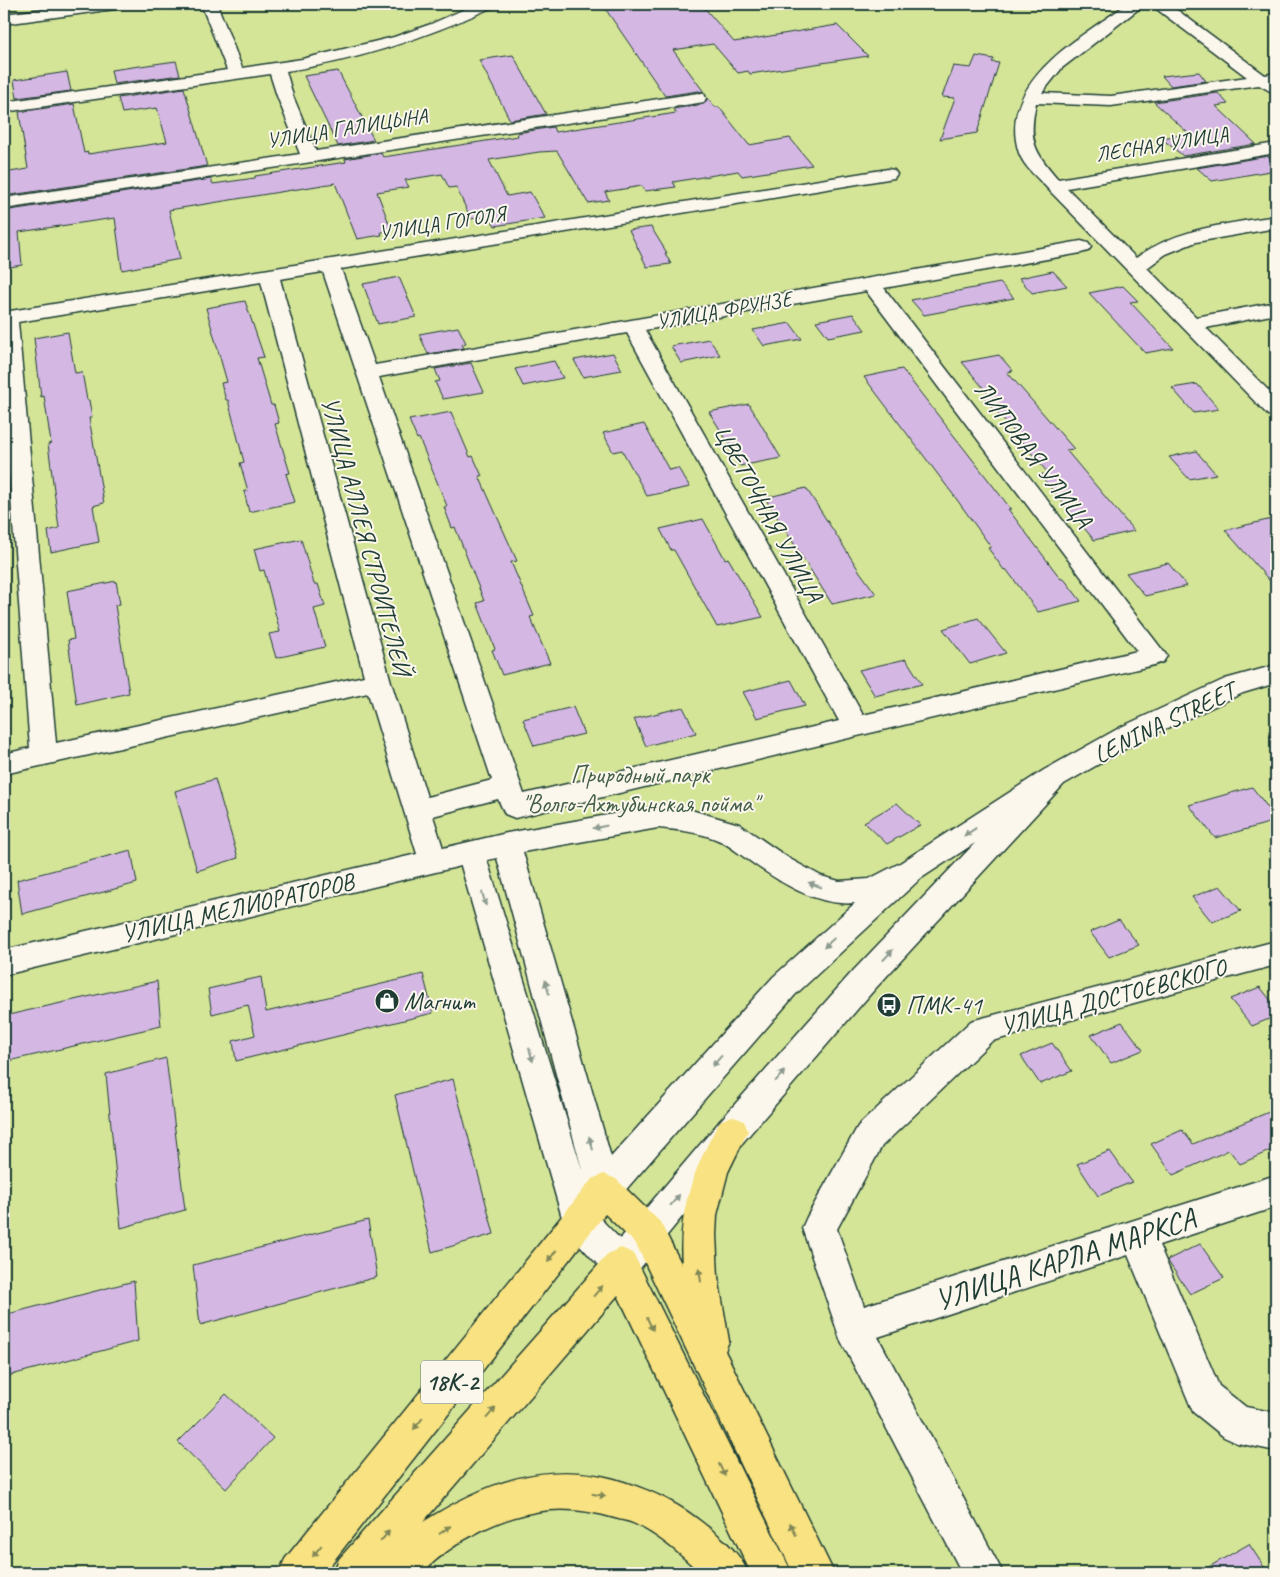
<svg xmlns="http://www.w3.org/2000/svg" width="1280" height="1577" font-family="Caveat,sans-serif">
  <rect width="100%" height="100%" fill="#f0e4ea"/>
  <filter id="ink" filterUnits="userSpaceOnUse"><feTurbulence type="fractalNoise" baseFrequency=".02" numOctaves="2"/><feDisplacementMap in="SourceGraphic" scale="10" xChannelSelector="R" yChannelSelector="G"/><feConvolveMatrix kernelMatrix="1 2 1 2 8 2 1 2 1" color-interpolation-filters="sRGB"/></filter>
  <g filter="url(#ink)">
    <path fill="#d4e598" stroke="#7a9166" d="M4,4H1276V1573H4Z"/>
    <path fill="#d5b7e4" stroke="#1f3d34" d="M602,4L670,9L671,4H701L734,42L837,25L868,56L750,74L748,71L738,73L713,44L673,50L704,92L698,91L665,96Z
      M513,55L546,114L510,120L479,60Z
      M976,56L994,59L992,62L999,63L977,133L940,139L955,98L942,97L953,66L971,68Z
      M176,61L180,75L114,84L111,70Z
      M338,71L374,140L338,146L304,76Z
      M67,72L71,91L17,98L14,80Z
      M1199,72L1206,81L1171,86L1162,76Z
      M184,88L207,166L4,196V173L28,169L19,112L74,104L84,153L88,152V154L167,142L157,108L122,113L118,98Z
      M1218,93L1228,104L1216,106L1256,144L1183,156L1161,138L1189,134L1154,102Z
      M708,98L715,107H719L749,145L790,138L812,165L742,176L738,171L673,182L676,187L645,191L642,186L605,192L609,200L588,203L557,151L539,152L489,160L507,196L530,192L545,218L495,226L490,216L471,219L456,187L449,188L442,174L405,180L409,187L377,192L392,231L381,232L382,235L357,239L335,183L169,210L180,259L122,270L115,218L19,232L22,265L4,268V211L211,179L213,184L255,178V176L346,162L345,159L381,153L383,157L518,136L517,133L553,127L555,132L676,113L673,109L704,104Z
      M1268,156L1276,164V170L1212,181L1197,168Z
      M651,227L667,253H665L671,264L647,267L629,230Z
      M1053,271L1067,286L1032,293L1019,278Z
      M399,277L416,317L378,324L363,284Z
      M1000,283L1014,298L924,315L911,300Z
      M1123,286L1138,301L1130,302L1173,348L1145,353L1089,293Z
      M245,301L264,357L257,358L271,405H274L279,423L275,424L290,473L286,474L295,502L249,512L244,491H248L240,463L244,462L228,400H226L221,383L227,382L206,308Z
      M853,314L865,330L828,337L816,321Z
      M790,323L802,339L764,346L753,330Z
      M458,327L466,343L462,344L464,348L428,354L419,334Z
      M68,332L75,373L82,372L87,400H89L92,418H89L104,503L93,506L99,542L51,552L48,531L59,528L48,444L51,443L44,396L41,397L34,338Z
      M709,339L720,355L681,363L671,346Z
      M613,353L622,370L583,377L574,360Z
      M999,355L1013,371L1007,372L1074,449L1066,450L1134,531L1094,540L1040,475L1048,473L983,396L989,395L962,362Z
      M554,361L563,378L523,386L515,369Z
      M471,363L484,392L443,399L435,382L440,381L435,369Z
      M902,369L1011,509H1008L1061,579H1064L1081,601L1038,612L1006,569L1004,570L988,548L991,547L955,497L864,377Z
      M1197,384L1219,409L1194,413L1172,388Z
      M749,404L781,458L740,466L728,447H731L709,412Z
      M451,412L470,457L473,456L482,476H479L517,561L511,562L534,616L530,617L550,663L502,675L492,650L495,649L477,603L484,601L455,527L452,528L444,507L447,506L419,438L417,439L409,420Z
      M644,424L669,470L678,468L690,487L647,496L622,450L613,452L603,433Z
      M1196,451L1216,474L1189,479L1169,457Z
      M806,488L860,572L876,594L832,604L765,498Z
      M1276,518V588L1225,530Z
      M703,519L725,559L728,558L763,617L717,627L674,550H671L660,529Z
      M301,539L314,584H318L325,606L314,609L325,647L276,658L269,634L280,632L264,570L260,571L254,549Z
      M1168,563L1187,586L1145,596L1126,573Z
      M116,581L120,604L115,605L129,693L77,705L68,640L74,639L67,591Z
      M978,618L1006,653L970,664L943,629Z
      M906,659L922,684L875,696L859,670Z
      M791,680L805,706L757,718L743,692Z
      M573,707L584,734L534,746L523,719Z
      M683,707L696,733L646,746L634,719Z
      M215,779L238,858L197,871L175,791Z
      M1252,787L1276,818V821L1215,838L1189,805Z
      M897,803L920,825L887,844L864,822Z
      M131,850L137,883L22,914L17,880Z
      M1220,886L1241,911L1212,922L1192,897Z
      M1119,920L1139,945L1109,957L1090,932Z
      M423,974L433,1013L236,1061L233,1041L255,1035L248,1005L212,1014L208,989L261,977L266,1012Z
      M157,981L161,1026L4,1062V1016Z
      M1260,987L1276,1007V1016L1252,1026L1230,999Z
      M1122,1022L1143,1050L1111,1063L1091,1035Z
      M1052,1043L1072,1071L1040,1084L1021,1056Z
      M166,1058L185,1210L121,1228L106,1074Z
      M453,1079L494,1234L432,1252L395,1095Z
      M1276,1109V1148L1240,1164L1229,1150L1173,1175L1151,1144L1182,1130L1193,1144Z
      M1110,1151L1132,1182L1098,1196L1077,1164Z
      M368,1220L377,1277L200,1325L193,1265Z
      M1200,1244L1224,1278L1190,1294L1167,1260Z
      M134,1281L138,1341L4,1377V1315Z
      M226,1394L273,1438L226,1489L178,1442Z
      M1249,1544L1268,1573H1198Z"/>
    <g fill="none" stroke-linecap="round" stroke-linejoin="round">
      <defs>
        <path id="minor" d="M83,4H123L120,7L115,9L4,24V14Z
          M201,4H217L242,68L302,59L394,37L431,24L476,4H496L493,7C427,37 358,61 286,71L293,96L316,151L698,93L704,94L706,98L704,102L698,103L4,209V198L300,154L277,96L270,74L4,112V102L227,70Z
          M1127,4H1145L1062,68L1042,93L1111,96L1247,77L1154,7L1151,4H1169L1265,75L1276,73V89L1270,91L1259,85L1111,106L1036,103C1028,141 1034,151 1058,179L1276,143V153L1067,188L1136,258C1176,228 1228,224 1276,216V228L1196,242L1166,254L1147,268L1196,317L1276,302V314L1206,328L1276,398V416L1268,415L1048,189C1038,178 1024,167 1019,153C996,82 1080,38 1127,4Z
          M888,169L894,170L897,174L894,178L341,269L375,365L1081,241L1088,243L1091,247L1088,251L1081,253L884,288L1167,656L1163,662L1154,665L515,818L505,814L498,799L433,816L443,848L507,833L658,806L691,810L739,824L790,859L821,876L839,881L869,879L900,863L1044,770L1121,727L1225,679L1276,665V683L1243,693L1139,741L1064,784L874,990L744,1141L633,1277L621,1282L609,1277L568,1232L563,1221L461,866L4,975V950L417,854L368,693L4,774V754L30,748L4,406V312ZM323,272L492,780L427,797L391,682L280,279ZM261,282L364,676L56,743L18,322ZM866,291L1137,651L863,715L645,330ZM627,333L839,721L524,794L379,377ZM658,828C678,830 699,832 718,840C728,844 738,853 747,859C778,881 816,907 855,903L773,977L611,1157L523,852ZM975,843L852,972L720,1121L620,1239L594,1212L589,1194L592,1201L604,1206L616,1201L795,995L920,879ZM497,858L583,1173L487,860Z
          M1276,941V965L992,1041L882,1146L837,1229L864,1306L1276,1175V1207L1159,1245L1219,1386L1246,1407L1276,1413V1451L1237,1443L1224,1437L1193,1412L1128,1255L878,1337L1003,1573H962L840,1339L802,1228L807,1217L858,1126L971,1021Z"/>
        <path id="major" d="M732,1116L744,1121L748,1131L728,1172L717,1215L716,1235L718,1277L729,1341L725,1351L834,1573H793L636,1244L605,1214L324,1573H279L285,1559L592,1179L604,1174L616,1179L660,1222L682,1265C678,1209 694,1168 720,1121Z
          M621,1248L633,1253L792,1573H751L618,1295L423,1522C483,1484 544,1460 614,1479C645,1488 671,1499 696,1518C716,1533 739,1550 748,1573H700C681,1554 658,1534 633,1523C627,1520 621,1520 615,1518C594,1512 572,1508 550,1510C504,1514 454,1540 422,1573H333L339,1559L609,1253Z"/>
      </defs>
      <use href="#minor" stroke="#1f3d34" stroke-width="3"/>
      <use href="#major" stroke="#1f3d34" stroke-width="3"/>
      <use href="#minor" fill="#fbf7ec" fill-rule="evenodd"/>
      <use href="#major" fill="#f8e281" fill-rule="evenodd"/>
    </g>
    <defs><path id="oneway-solid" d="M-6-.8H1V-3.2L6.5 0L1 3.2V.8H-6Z" transform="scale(1.25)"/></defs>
    <g fill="#8d9a90">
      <use href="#oneway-solid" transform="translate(600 827) rotate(169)"/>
      <use href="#oneway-solid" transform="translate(970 832) rotate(147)"/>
      <use href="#oneway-solid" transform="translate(815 885) rotate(-159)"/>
      <use href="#oneway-solid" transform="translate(484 899) rotate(74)"/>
      <use href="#oneway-solid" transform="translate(829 943) rotate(137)"/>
      <use href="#oneway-solid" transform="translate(888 955) rotate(-47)"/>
      <use href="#oneway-solid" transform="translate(547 987) rotate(-106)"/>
      <use href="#oneway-solid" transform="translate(531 1055) rotate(74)"/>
      <use href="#oneway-solid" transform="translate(717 1061) rotate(131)"/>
      <use href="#oneway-solid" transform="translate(780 1076) rotate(-49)"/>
      <use href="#oneway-solid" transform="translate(591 1143) rotate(-106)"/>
      <use href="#oneway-solid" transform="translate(675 1200) rotate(-50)"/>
    </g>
    <g fill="#818757">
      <use href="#oneway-solid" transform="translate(552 1256) rotate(128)"/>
      <use href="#oneway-solid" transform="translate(700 1275) rotate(-98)"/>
      <use href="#oneway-solid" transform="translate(598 1291) rotate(-49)"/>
      <use href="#oneway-solid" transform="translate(650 1324) rotate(64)"/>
      <use href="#oneway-solid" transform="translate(491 1413) rotate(-49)"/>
      <use href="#oneway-solid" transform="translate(418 1424) rotate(129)"/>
      <use href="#oneway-solid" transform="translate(722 1470) rotate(64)"/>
      <use href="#oneway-solid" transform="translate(599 1495) rotate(10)"/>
      <use href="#oneway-solid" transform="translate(793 1529) rotate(-116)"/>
      <use href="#oneway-solid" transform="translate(445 1530) rotate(-35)"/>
      <use href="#oneway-solid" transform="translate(385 1536) rotate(-50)"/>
      <use href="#oneway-solid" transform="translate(317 1551) rotate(128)"/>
    </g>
  </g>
  <defs>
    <symbol id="shop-disc" viewBox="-11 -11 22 22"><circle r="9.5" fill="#1f3d34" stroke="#fbf7ec"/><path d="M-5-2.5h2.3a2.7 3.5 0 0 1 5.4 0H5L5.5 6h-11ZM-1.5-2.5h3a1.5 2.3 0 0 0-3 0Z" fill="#fff"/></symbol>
    <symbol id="bus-disc" viewBox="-11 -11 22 22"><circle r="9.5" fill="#1f3d34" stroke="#fbf7ec"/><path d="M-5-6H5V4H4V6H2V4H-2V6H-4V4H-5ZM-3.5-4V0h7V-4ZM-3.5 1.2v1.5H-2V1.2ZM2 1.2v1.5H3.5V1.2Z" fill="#fff"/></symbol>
  </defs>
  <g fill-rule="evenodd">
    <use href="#shop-disc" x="373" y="987" width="28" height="28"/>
    <use href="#bus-disc" x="875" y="991" width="28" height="28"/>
  </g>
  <g text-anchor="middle" stroke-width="4" stroke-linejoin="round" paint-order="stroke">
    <g font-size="21" fill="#1f3d34" stroke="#fbf7ec">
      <text transform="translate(347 128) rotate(-9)" y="7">УЛИЦА ГАЛИЦЫНА</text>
      <text transform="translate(1162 144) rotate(-9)" y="7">ЛЕСНАЯ УЛИЦА</text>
      <text transform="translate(442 223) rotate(-9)" y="7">УЛИЦА ГОГОЛЯ</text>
      <text transform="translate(724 310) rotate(-10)" y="7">УЛИЦА ФРУНЗЕ</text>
    </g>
    <rect fill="#fbf7ec" stroke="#61756b" stroke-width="1" x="421" y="1360.5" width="62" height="43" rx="4"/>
    <g font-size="24" font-weight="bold" fill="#1f3d34">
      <text x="452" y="1390">18К-2</text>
    </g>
    <g font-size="25" fill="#1f3d34" stroke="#fbf7ec">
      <text transform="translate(1034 454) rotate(53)" y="9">ЛИПОВАЯ УЛИЦА</text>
      <text transform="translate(769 513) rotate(61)" y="9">ЦВЕТОЧНАЯ УЛИЦА</text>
      <text transform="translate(367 536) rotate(75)" y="9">УЛИЦА АЛЛЕЯ СТРОИТЕЛЕЙ</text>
      <text transform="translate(1164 722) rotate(-26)" y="9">LENINA STREET</text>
      <text transform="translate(237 907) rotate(-13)" y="9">УЛИЦА МЕЛИОРАТОРОВ</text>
      <text transform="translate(1113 996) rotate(-15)" y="9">УЛИЦА ДОСТОЕВСКОГО</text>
    </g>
    <g font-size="25" fill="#435f48" stroke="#fbf7ec">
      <text x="640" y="783">Природный парк<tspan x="640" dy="29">"Волго-Ахтубинская пойма"</tspan></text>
    </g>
    <g font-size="25" fill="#1f3d34" stroke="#fbf7ec" text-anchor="start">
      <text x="404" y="1010">Магнит</text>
      <text x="906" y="1014">ПМК-41</text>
    </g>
    <g font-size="30" fill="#1f3d34" stroke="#fbf7ec">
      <text transform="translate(1065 1259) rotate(-18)" y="10">УЛИЦА КАРЛА МАРКСА</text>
    </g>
  </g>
  <rect width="1280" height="1577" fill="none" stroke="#fbf7ec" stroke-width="20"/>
  <rect x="10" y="10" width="1260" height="1557" fill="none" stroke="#1f3d34" stroke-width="2" filter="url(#ink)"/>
</svg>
